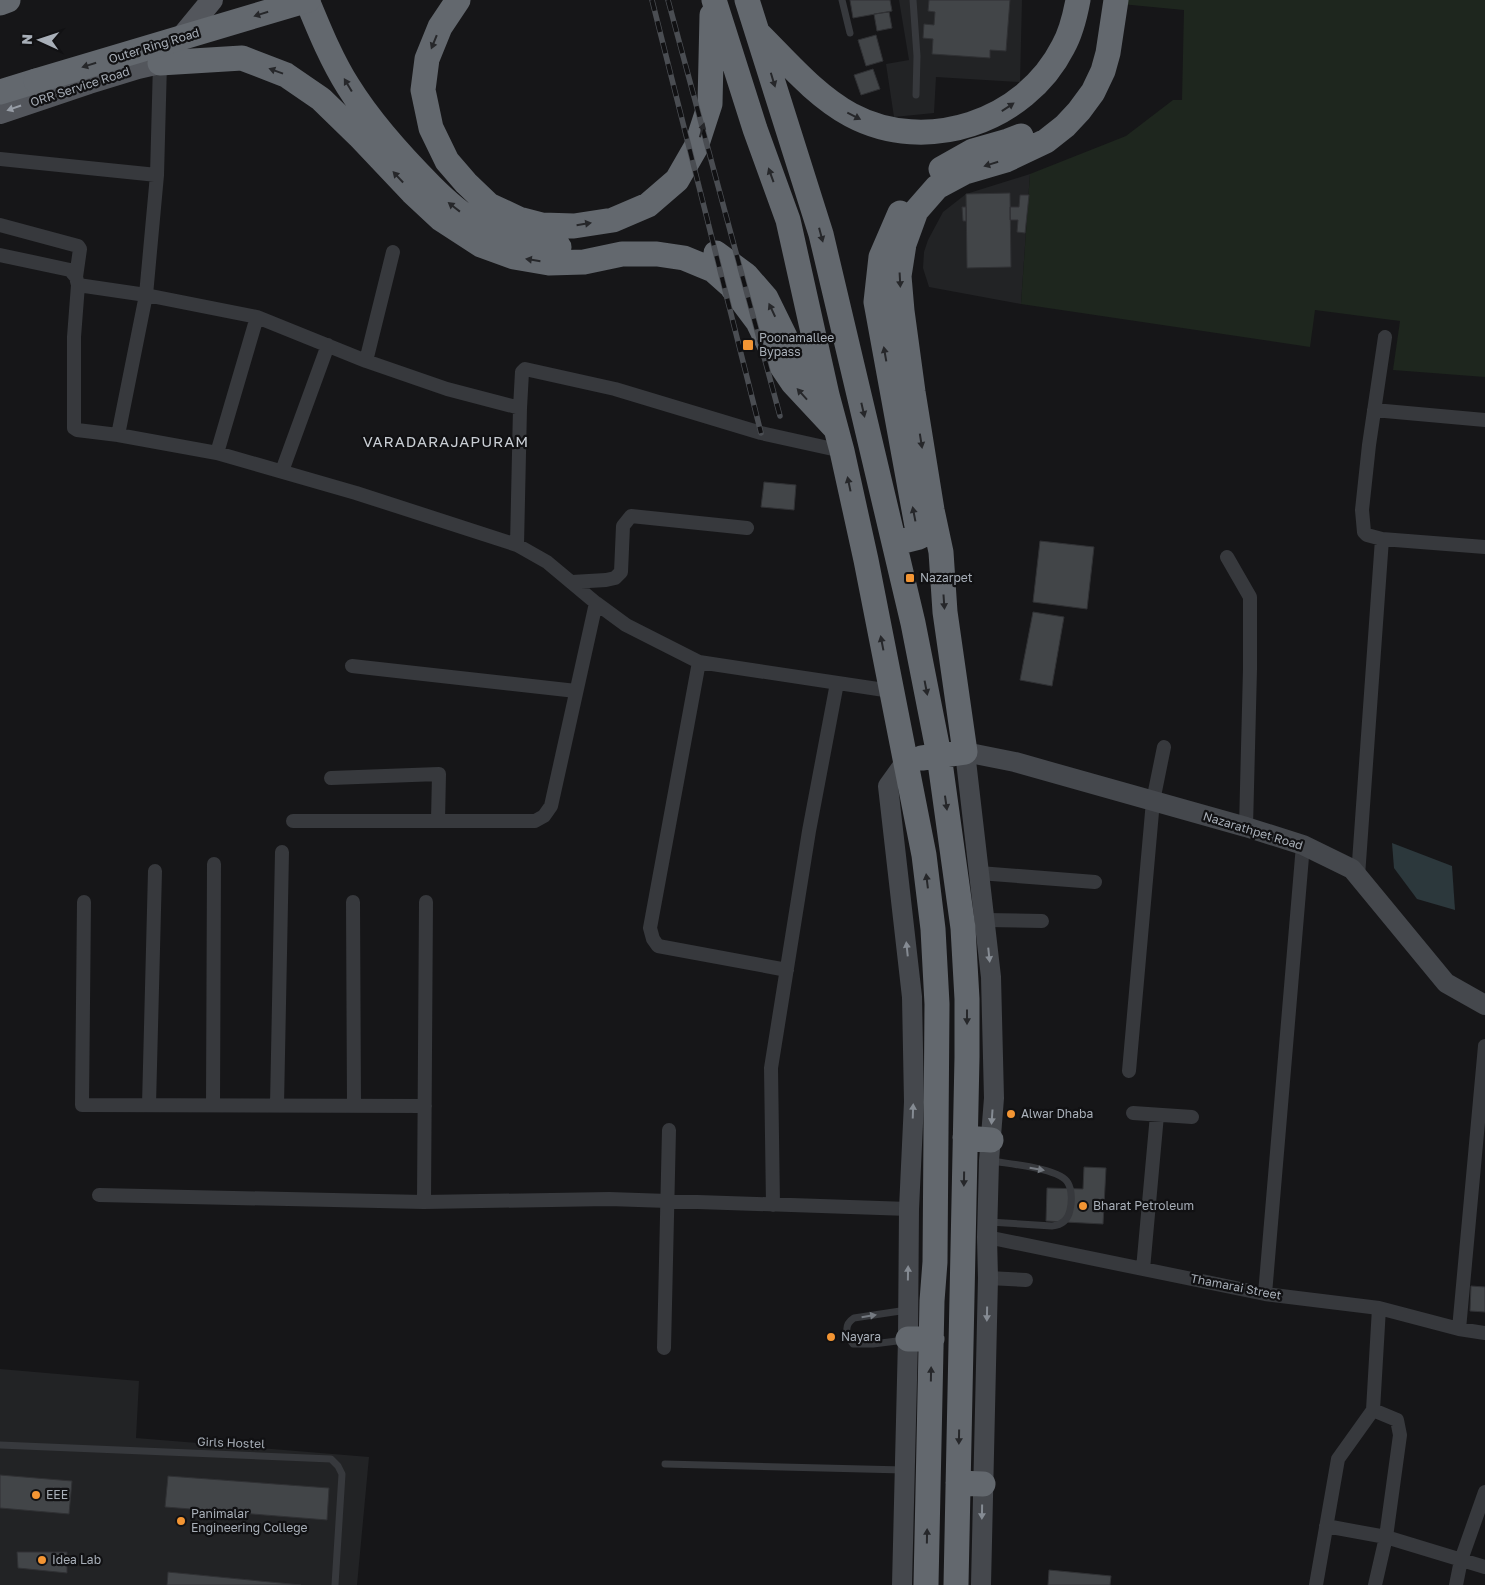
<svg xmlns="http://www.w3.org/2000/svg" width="1485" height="1585" font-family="'Golos Text',sans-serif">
  <rect width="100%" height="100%" fill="#161618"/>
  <path fill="#222325" d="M899,0H1022L1020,82L936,77L934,113L894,117L886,64L909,60Z
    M1030,174L1021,304L929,287L923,268L924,252L928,240L943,212L966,194Z
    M0,1369L139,1381L136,1438L369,1457L357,1585H0Z"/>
  <path fill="#1e261e" d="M1122,0H1485V377L1393,370L1400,321L1315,310L1310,347L1021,304L1030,174L1126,136L1173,100H1182L1184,10L1121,4Z"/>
  <path fill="#2c383c" d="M1392,843L1452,866L1455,910L1417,899L1394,868Z"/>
  <path fill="#424548" stroke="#303134" d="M850,0H890L892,11L853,18Z
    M929,0H1010L1006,51L990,50V58L932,54L933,39L923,38L924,24L934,25L935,12L928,11Z
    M889,12L892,28L877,31L874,14Z
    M876,35L883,61L866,66L858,40Z
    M873,69L880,89L861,95L854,75Z
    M1010,193L1011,267L967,268L966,194Z
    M1020,195H1029L1025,233L1017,232L1018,220H1010V207H1019Z
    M962,207H966V221H963Z
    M764,482L796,485L794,510L761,507Z
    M1040,541L1094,547L1087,609L1033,602Z
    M1033,612L1064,617L1052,686L1020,680Z
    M1084,1167L1106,1168L1103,1224L1046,1221L1047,1188L1083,1189Z
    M1471,1286L1485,1287V1312L1470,1311Z
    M0,1475L72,1481L69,1514L0,1508Z
    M168,1476L329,1488L327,1520L165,1507Z
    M17,1552H67V1573L18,1568Z
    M1049,1570L1111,1576L1110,1585H1048Z
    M168,1572L301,1585H167Z"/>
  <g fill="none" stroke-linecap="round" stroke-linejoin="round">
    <path stroke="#37393d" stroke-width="7" d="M842,0L850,33
      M913,0L917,56L916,95
      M989,1222L1052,1226C1062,1225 1068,1220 1070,1210C1072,1202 1072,1190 1068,1183C1061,1168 1008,1164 992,1161
      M905,1340L873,1344H853C846,1336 843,1325 854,1318L907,1310
      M0,1445L331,1459L338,1466L342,1474L335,1585
      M665,1464L904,1470"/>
    <path stroke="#37393d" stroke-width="14" d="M0,159L157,175
      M0,225L78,246L80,249L76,277
      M0,255L70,270L76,277L78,285L74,337V428L77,430L118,435L217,453L356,493L517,545L547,562L596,603L626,625L699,662L891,691
      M78,285L146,295L257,317L366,361L447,389L520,408
      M366,361L393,252
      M1374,410L1485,420
      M118,435L146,295L157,175L160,63
      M217,453L257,317
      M282,471L328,345
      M1382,539L1485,547
      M517,545L520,408L522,372L525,369L615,389L761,433L842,451
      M1227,557L1250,597V669L1246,827
      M572,582L606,580L615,578L621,572L623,526L631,516L747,528
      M699,662L650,928L653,939L658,946L787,970
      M352,666L576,691
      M331,778L439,774L438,820
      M293,821H535L544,816L551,806L596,603
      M979,873L1095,882
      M1358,876L1382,539L1367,535L1364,532L1362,510L1369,445L1385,337
      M84,902L82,1105L425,1106
      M353,902L354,1105
      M986,920L1042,921
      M1129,1071L1153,801L1164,747
      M149,1105L155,871
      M213,1105L214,864
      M277,1105L282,852
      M1133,1113L1192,1117
      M99,1195L424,1202L609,1199L909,1209
      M424,1202L426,902
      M773,1205L771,1068L809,831L837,683
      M987,1237L1265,1294L1379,1308L1459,1329L1485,1333
      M1143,1269L1157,1115
      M988,1278L1026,1280
      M1265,1294L1303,845
      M1459,1329L1485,1046
      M664,1348L669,1130
      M1373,1410L1397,1420L1400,1435L1386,1537L1375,1585
      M1326,1526L1386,1537L1485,1567
      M1316,1585L1338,1459L1373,1410L1379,1308
      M1456,1585L1461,1560L1485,1492"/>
    <path stroke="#45484d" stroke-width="20" d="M902,1585L908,1339L909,1209L914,1102L912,997L888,786L906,761
      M981,1585L988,1278L987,1237L989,1161L994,1098L991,977L965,752L1015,762L1246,827L1303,845L1352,869L1446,983L1485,1005"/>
    <path stroke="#53565c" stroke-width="22" d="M0,113L89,83L138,68L160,63L212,0"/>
    <path stroke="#63686e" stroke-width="25" d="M307,0C319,29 331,59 348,86C371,123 400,155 431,186C444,199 459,213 475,222C500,236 530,245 559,247
      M458,0L440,27L427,59L423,90L431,128L447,161L466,183L489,205L519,219L542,225L574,226L613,220L648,205L677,180L696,147L710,104L712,15
      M714,0L755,129L788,220L827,395L842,451L866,560L924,855L933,929L937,1004L935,1262L932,1301L926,1585
      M747,0L821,234L913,623L939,755L963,928L967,999V1057L956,1585
      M0,3L8,0
      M760,35C788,63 816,96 851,115C926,155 1025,122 1063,47C1071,33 1075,16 1078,0
      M160,63L242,58L286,75L321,99L359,136L412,192L441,219L481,245L514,257L549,263L584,262L622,254H657L684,258L713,270L731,286L758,322L774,355L793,383L834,427
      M0,92L36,81
      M941,169L973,151L1008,141L1021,136
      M716,253L746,275L766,298L792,351L824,391
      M895,543L919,537L876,302L881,257L900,213
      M922,758L965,752L945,612L941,552L932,510L913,392L902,311L899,276L904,244L916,211L937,187L965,172L1006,160L1046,141L1065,126L1079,111L1093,92L1103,71L1108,53L1116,0
      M965,1138L991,1140
      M908,1339H932
      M958,1483L983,1484"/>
    <defs>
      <path id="rail" d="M652,0L761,433
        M668,0L780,416"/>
    </defs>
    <use href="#rail" stroke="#4a4d52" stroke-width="5.5"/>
    <use href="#rail" stroke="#111113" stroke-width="4" stroke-dasharray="11" stroke-linecap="butt"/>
    <path stroke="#63686e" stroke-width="25" d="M36,81L308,0"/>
  </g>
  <defs><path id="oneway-solid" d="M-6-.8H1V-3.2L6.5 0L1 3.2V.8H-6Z" transform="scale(1.25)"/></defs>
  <g fill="#26272a">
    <use href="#oneway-solid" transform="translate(261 14) rotate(163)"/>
    <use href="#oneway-solid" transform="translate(434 42) rotate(112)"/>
    <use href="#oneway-solid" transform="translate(89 65) rotate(163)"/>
    <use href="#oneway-solid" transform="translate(276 71) rotate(-160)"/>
    <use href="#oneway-solid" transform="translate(773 80) rotate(73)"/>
    <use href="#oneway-solid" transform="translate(348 85) rotate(-121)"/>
    <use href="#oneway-solid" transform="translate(1008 107) rotate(-34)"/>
    <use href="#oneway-solid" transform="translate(854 116) rotate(27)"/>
    <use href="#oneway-solid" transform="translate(702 130) rotate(-73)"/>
    <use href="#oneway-solid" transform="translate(991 164) rotate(163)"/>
    <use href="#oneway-solid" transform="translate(771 175) rotate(-110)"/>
    <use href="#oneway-solid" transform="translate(398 177) rotate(-133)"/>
    <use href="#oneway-solid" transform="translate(454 207) rotate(-142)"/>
    <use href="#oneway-solid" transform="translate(584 224) rotate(-9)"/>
    <use href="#oneway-solid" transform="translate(821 235) rotate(75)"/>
    <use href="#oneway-solid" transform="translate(533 260) rotate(-171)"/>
    <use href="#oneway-solid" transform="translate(900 280) rotate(87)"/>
    <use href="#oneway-solid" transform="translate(772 310) rotate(-115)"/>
    <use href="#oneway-solid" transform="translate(885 354) rotate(-100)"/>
    <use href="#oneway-solid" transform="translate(802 394) rotate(-132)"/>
    <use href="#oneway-solid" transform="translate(863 410) rotate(77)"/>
    <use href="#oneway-solid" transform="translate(921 441) rotate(81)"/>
    <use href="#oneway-solid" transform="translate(849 484) rotate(-102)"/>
    <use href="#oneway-solid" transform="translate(914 514) rotate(-101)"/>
    <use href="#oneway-solid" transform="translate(944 602) rotate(86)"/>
    <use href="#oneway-solid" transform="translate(882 643) rotate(-101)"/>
    <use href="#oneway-solid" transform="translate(926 688) rotate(79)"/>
    <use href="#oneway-solid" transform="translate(946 803) rotate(82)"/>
    <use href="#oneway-solid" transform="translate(927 881) rotate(-97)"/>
    <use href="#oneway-solid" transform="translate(967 1017) rotate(90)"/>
    <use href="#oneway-solid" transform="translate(964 1179) rotate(91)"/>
    <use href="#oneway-solid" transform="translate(931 1374) rotate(-89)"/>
    <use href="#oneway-solid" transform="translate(959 1437) rotate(91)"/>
    <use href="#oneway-solid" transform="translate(927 1536) rotate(-89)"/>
  </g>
  <use fill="#979da6" href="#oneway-solid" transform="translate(14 108) rotate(161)"/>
  <g fill="#858b93">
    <use href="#oneway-solid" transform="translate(907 949) rotate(-96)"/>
    <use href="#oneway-solid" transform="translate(989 955) rotate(84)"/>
    <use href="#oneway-solid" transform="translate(913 1111) rotate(-88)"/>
    <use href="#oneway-solid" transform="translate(992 1117) rotate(94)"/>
    <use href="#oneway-solid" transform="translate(908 1273) rotate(-89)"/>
    <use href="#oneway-solid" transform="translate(987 1314) rotate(91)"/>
    <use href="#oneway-solid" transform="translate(982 1512) rotate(91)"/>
  </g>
  <g fill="#757a81">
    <use href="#oneway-solid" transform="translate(1037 1169) rotate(10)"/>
    <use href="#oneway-solid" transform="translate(869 1316) rotate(-9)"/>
  </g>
  <g fill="#f39533" stroke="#111113" stroke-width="2">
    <rect x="742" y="339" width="12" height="12" rx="2.5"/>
    <rect x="905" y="573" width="10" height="10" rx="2.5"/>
    <circle cx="1011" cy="1114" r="5"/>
    <circle cx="1083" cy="1206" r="5"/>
    <circle cx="831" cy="1337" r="5"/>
    <circle cx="36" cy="1495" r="5"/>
    <circle cx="181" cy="1521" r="5"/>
    <circle cx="42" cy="1560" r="5"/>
  </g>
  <g text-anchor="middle" stroke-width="4.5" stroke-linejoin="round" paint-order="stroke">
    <g font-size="12" fill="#a8afb8" stroke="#111113">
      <text transform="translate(154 46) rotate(-17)" y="4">Outer Ring Road</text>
      <text transform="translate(80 87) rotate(-18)" y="4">ORR Service Road</text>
      <text transform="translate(1253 831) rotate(17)" y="4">Nazarathpet Road</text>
      <text transform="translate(1236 1287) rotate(11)" y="4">Thamarai Street</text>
      <text transform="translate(231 1443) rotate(2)" y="4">Girls Hostel</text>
    </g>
    <g font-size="12" fill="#a8afb8" stroke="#111113" text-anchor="start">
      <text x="759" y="342">Poonamallee<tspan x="759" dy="14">Bypass</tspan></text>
      <text x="920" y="582">Nazarpet</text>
      <text x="1021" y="1118">Alwar Dhaba</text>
      <text x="1093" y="1210">Bharat Petroleum</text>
      <text x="841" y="1341">Nayara</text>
      <text x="46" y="1499">EEE</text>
      <text x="191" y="1518">Panimalar<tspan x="191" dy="14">Engineering College</tspan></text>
      <text x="52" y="1564">Idea Lab</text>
    </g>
    <g font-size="15" letter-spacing="1" fill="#c9ced4" stroke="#111113">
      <text x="446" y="447">VARADARAJAPURAM</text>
    </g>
  </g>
  <g transform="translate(40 40) rotate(273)" stroke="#111113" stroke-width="4" paint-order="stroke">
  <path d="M0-4L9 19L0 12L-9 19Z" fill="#a8afb8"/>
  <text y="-8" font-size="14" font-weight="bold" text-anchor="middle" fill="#a8afb8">N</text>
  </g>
</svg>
